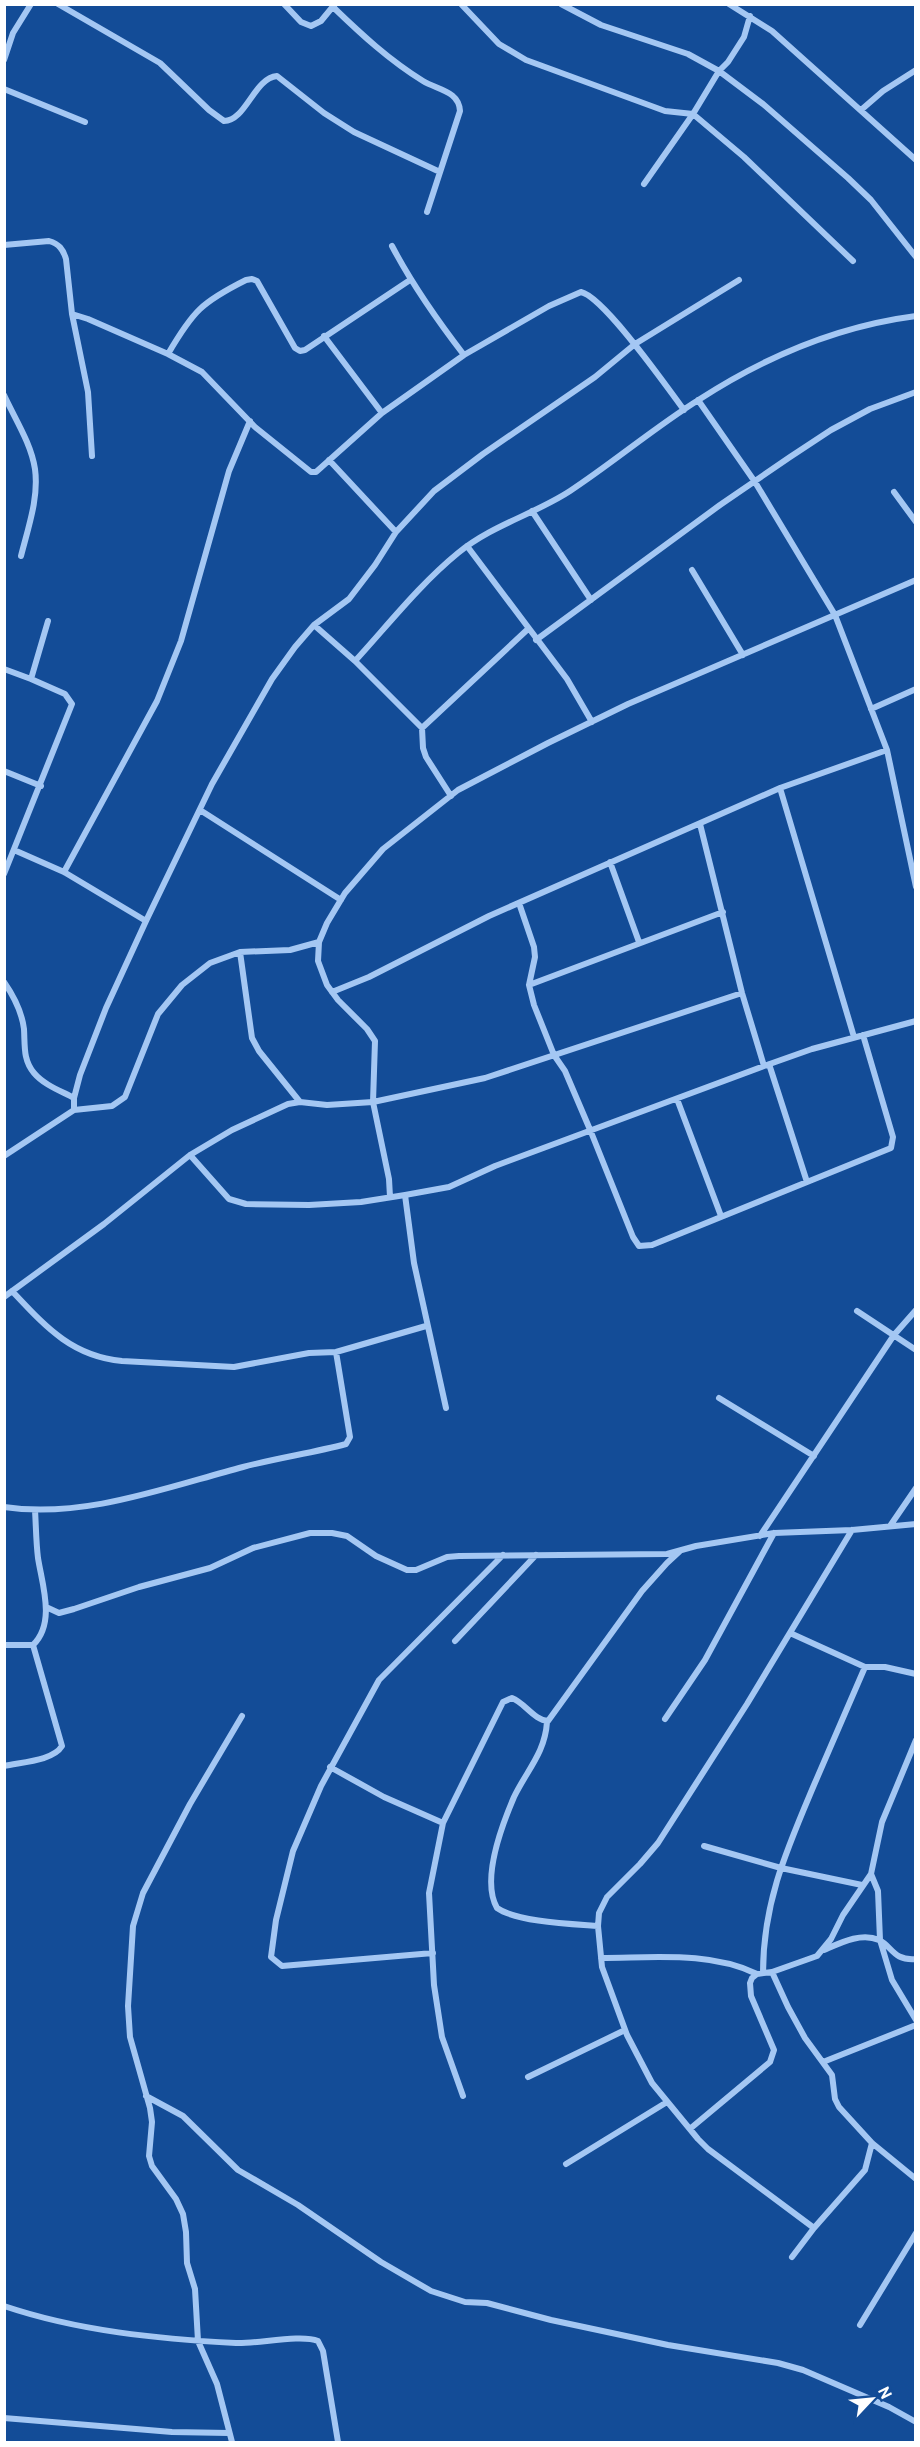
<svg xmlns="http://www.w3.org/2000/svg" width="920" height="2447" font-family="Overpass,sans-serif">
  <rect width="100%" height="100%" fill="#134c97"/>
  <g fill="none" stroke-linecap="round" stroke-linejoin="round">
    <path stroke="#a4c7f3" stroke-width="6" d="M58,4L160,63L209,110L224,121C246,121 254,78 277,76L324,113L354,132L440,172
      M284,4L301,22L311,26L321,21L335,4
      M461,4L499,44L526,60L665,111L693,114L719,71L728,62L744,37L750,16
      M561,4L601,25L688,54L719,71L763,104L848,178L871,200L916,257
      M729,4L772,31L916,160
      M333,7C361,34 389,60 423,81C438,90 459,91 460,111L427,212
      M4,60L13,33L31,4
      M4,89L85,122
      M861,110L883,91L916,70
      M644,184L693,114L744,157L853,261
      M4,245L49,241C59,244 63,249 66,259L72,314L88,319L168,354L202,372L255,427L311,472H316L382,413L464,355L549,306L581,292C604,297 667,387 684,410
      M392,246C413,286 437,320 464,355
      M72,314L88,392L92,456
      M324,336L382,413
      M168,354C193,311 202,302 246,280L252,279L257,281L295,348L300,351L305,350L410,280
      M4,395C15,419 31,443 35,469C39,498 28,528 21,556
      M698,400L755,482L835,615L887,750L916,887
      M329,460L396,532
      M894,492L916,522
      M532,511L591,600
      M467,546L567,679L592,722
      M692,570L743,655
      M314,625L355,661L422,728
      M536,640L720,505L790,457L831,430L870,409L916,392
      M355,661C388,625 420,584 458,553C492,525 535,514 570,491C614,462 655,427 700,399C765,357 839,326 916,316
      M4,669L31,679
      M871,709L916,689
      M4,771L41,786
      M780,788L854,1037
      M451,796L426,757L423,748L422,728L528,629
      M200,810L341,900
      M700,824L742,993L764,1066
      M14,850L64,872L146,921
      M610,862L639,942
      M64,872L157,701L181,641L229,471L250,421
      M4,874L72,704L65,694L31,679L48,621
      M519,903L534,947L535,957L529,985L534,1005L554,1055L565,1071L591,1132L633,1237L639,1246L652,1245L891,1148L893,1137L863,1035
      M240,952L252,1038L259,1051L300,1102
      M4,982C13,995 22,1013 24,1029C25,1046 23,1060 34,1073C44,1085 61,1091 74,1098
      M529,985L723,912
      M332,992L369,977L489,916L780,788L887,750
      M769,1064L807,1182
      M677,1099L721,1216
      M74,1110V1098L80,1075L106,1008L146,921L212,784L272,679L295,647L314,625L349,599L375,565L396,532L434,491L483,454L595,377L635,344L739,280
      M190,1155L229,1199L246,1204L309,1205L361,1202L405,1195L449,1187L495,1166L764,1066L812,1049L916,1021
      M4,1156L74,1110L112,1106L125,1097L158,1014L182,985L210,963L240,952L290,950L319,942
      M405,1195L414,1263L446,1408
      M390,1197L389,1179L373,1102L375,1041L367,1029L338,1000L327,985L318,961L319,942L327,923L345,893L383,849L458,790L548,743L628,704L916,580
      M12,1291C45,1326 71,1356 122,1361L234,1367L309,1353L336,1352L426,1326
      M4,1297L104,1224L190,1155L232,1130L288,1104L300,1102L327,1105L373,1102L485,1078L742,993
      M857,1311L916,1350
      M719,1398L814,1456
      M4,1507C84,1519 167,1487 243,1467C277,1458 312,1453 346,1444L350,1437L336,1352
      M890,1526L916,1488
      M760,1536L894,1335L916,1310
      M46,1607L59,1613L74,1609L139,1587L210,1568L253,1548L310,1533H332L347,1536L376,1556L407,1570H416L447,1557L459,1556L667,1554L696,1546L774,1533L852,1530L916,1524
      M790,1633L865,1667H885L916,1674
      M455,1641L536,1555
      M4,1645H33C56,1623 42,1584 38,1558C36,1542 36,1526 35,1510
      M665,1719L705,1660L774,1533
      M547,1722C545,1753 527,1770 514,1797C502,1825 481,1880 497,1908C517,1922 572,1924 598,1926
      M916,1740L882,1822L871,1874L878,1891L880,1940L892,1980L916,2020
      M4,1766C21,1762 53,1761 62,1746L33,1645
      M330,1767L384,1797L443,1823
      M704,1846L781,1868L862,1885
      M824,1950C840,1943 861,1932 879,1940C892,1946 893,1961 916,1959
      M433,1953L282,1966L271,1957L276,1920L293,1851L321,1786L379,1680L503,1555
      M601,1958C652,1958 710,1951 757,1974
      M772,1972L788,2007L805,2038L832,2075L835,2099L839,2107L872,2143L916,2179
      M763,1973C763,1902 787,1849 814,1785C831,1746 848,1707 865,1667
      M823,2062L916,2025
      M528,2077L625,2030
      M146,2096L183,2116L238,2170L298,2205L381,2262L431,2291L465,2302L487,2303L551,2320L668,2345L778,2363L803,2370L889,2407L916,2422
      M463,2096L442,2037L434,1985L429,1893L443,1823L503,1702L512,1698C525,1703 534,1720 548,1721L642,1591L667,1563L680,1551
      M691,2128L764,2067L770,2062L774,2050L751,1996L750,1983L752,1978L757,1974L772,1972L817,1956L831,1939L843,1915L871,1874
      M566,2164L667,2102
      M814,2228L708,2149L698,2139L652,2083L627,2035L602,1967L598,1926L599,1913L607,1897L640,1864L658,1843L747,1704L852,1530
      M792,2257L814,2228L865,2170L872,2143
      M4,2306C78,2331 158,2339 236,2343C257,2344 301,2334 318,2341L323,2351L338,2442
      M860,2325L916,2233
      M4,2418L172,2432L229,2433
      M232,2442L217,2384L198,2341L195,2289L187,2263L186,2232L183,2214L176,2199L152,2166L149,2156L152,2122L150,2108L130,2037L128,2006L133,1926L143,1893L190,1804L242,1716"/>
  </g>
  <rect width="920" height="2447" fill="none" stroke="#ffffff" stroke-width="12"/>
  <g transform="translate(872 2399) rotate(64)" stroke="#134c97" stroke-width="4.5" paint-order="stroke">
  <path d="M0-4.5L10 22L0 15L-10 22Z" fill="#ffffff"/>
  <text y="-9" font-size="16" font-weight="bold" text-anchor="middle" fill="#ffffff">N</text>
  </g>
</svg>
